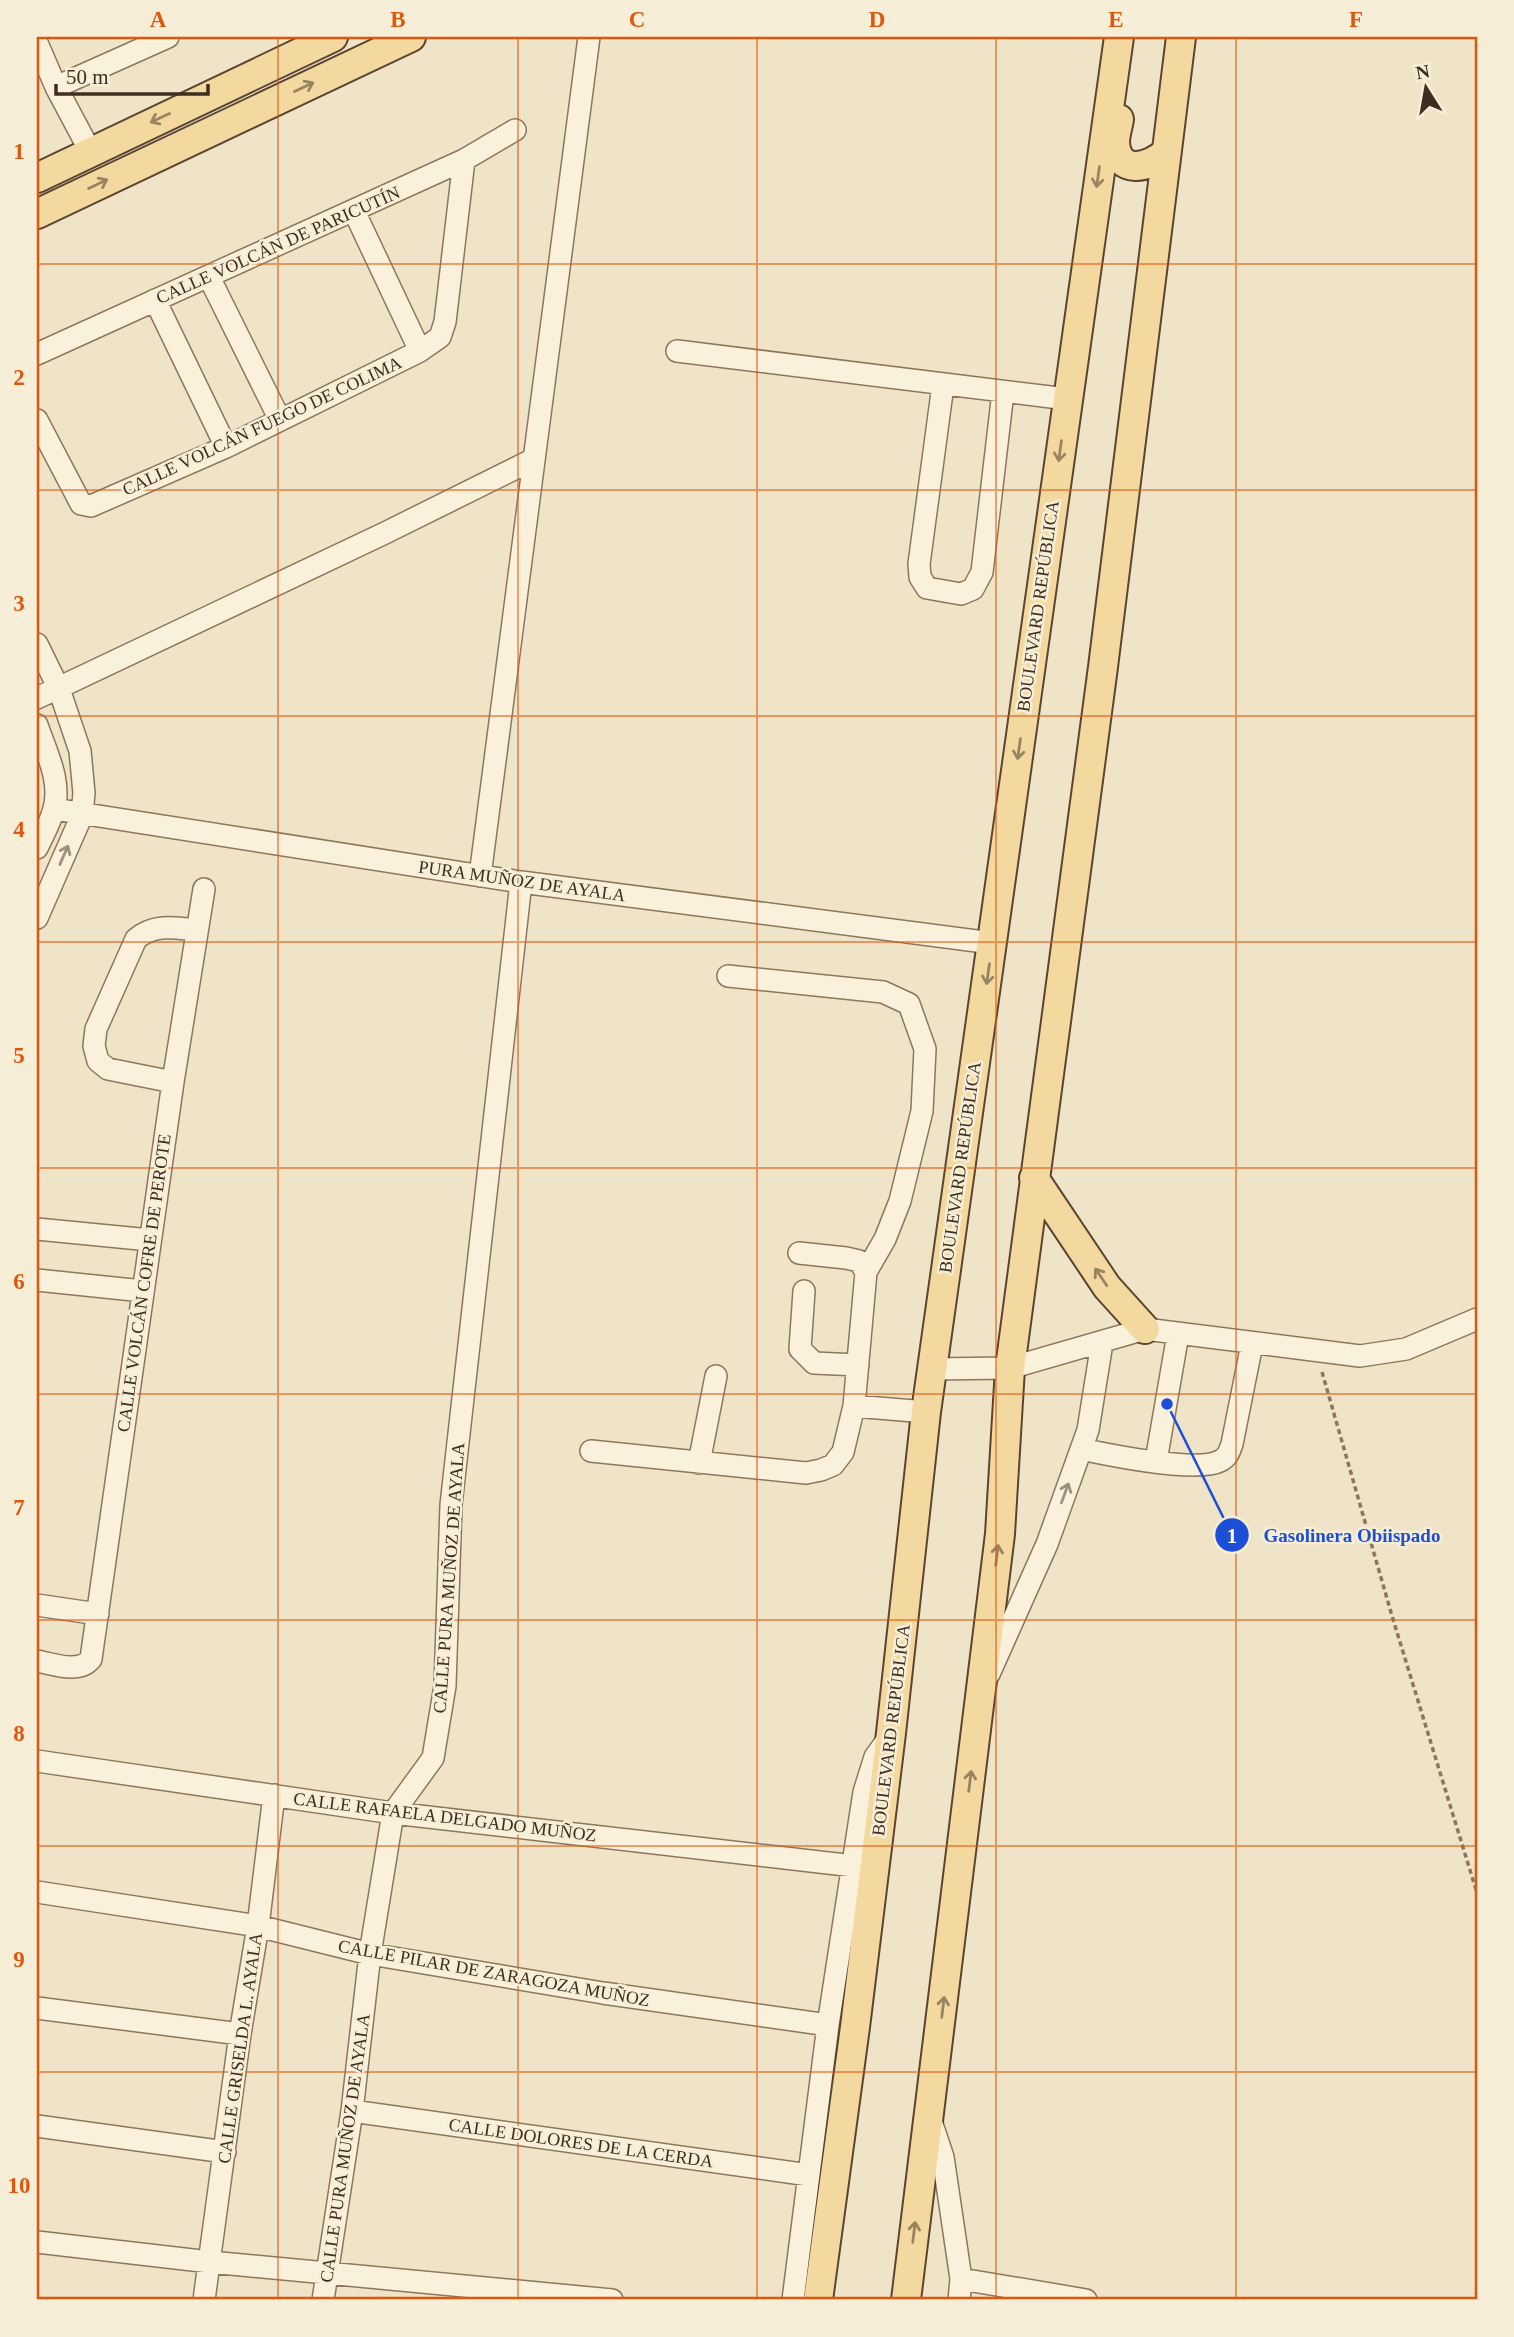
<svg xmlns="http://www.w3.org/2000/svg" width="1514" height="2337" font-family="'Times New Roman',serif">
  <rect width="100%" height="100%" fill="#f0e4c8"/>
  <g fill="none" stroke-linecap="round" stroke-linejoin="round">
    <defs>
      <path id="minor" d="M37,43L56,87L90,151
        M56,87L168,37
        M354,211L420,351
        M209,277L280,420
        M155,300L226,447
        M677,351L1067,399
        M37,354L464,160L515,130
        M943,385L919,564L920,577L927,588L961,594L973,589L982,572L1003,392
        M37,420L81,504L91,506L226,447L420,351L440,337L445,322L464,160
        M37,644L59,689L80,751L84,793L82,815L37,918
        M37,698L385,533L534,459
        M37,725C46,752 63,783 53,812C49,825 42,837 37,848
        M54,809L521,882L992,943
        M480,876L589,37
        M173,1082L108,1069L98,1061L94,1046L96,1029L136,939C155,923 174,928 197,930
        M37,1229L150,1240
        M799,1253L846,1258L859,1261L866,1272
        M37,1280L143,1291
        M804,1291L800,1349L814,1363L858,1365
        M931,1369L1010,1368L1145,1329L1360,1356L1406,1349L1477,1319
        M854,1406L926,1412
        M1081,1449C1109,1455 1197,1473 1220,1461C1228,1457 1229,1452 1232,1444L1252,1344
        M591,1451L806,1473L821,1470L833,1465L843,1452L854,1406L866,1272L885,1239L900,1201L922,1111L925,1049L909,1004L883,992L728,976
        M1156,1461L1178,1334
        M699,1463L716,1376
        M37,1605L98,1614
        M37,1661C53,1664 79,1674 91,1659L173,1082L204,889
        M989,1674L1047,1544L1088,1430L1102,1343
        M37,1761L393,1813L854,1866
        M37,1892L258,1926L370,1954L603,1993L828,2025
        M37,2008L240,2034
        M352,2111L809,2175
        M930,2118L943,2157L961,2279L959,2300
        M37,2126L225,2152
        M37,2242L210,2262L612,2300
        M961,2279L1086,2300
        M204,2300L240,2034L258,1926L274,1795
        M323,2300L352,2111L370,1954L393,1813L433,1758L445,1686L451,1505L521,882
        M793,2300L828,2025L864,1792L875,1757L888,1739"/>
      <path id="major" d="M1119,119C1118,126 1115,135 1115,142C1117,176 1150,169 1167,151
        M37,178L333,37
        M37,214L411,37
        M1034,1178L1107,1287L1145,1329
        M818,2300L855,2027L891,1733L926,1412L1119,37
        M906,2300L1000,1534L1010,1368L1103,667L1181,37"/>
    </defs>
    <use href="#minor" stroke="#8d765c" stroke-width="24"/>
    <use href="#major" stroke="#5b4430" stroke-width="32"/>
    <path stroke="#8d765c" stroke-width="3.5" stroke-dasharray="5 3.5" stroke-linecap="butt" d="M1322,1372L1392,1616L1477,1893"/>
    <use href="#minor" stroke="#faf1dc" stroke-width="21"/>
    <use href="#major" stroke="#f3d9a0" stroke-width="28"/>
  </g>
  <defs><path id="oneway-shaft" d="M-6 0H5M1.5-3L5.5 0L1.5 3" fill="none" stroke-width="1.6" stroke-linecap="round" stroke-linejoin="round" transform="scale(1.75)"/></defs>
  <g stroke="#988460">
    <use href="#oneway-shaft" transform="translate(304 87) rotate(-25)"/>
    <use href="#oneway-shaft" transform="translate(160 118) rotate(155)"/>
    <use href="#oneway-shaft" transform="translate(1098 177) rotate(98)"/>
    <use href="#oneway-shaft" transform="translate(98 184) rotate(-25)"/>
    <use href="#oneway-shaft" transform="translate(1060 451) rotate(98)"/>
    <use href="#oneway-shaft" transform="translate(1019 749) rotate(98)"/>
    <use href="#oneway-shaft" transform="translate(988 974) rotate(98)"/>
    <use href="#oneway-shaft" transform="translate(1101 1277) rotate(-124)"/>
    <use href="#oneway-shaft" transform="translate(997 1555) rotate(-83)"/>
    <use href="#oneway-shaft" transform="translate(970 1781) rotate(-83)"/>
    <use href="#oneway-shaft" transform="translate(943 2007) rotate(-83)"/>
    <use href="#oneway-shaft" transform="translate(914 2232) rotate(-83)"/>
  </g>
  <g stroke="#9c907e">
    <use href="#oneway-shaft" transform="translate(64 855) rotate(-66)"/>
    <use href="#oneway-shaft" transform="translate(1065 1493) rotate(-70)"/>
  </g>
  <path fill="none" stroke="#df570d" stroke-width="2" stroke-opacity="0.55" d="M278,37V2300M518,37V2300M757,37V2300M996,37V2300M1236,37V2300M37,264H1477M37,490H1477M37,716H1477M37,942H1477M37,1168H1477M37,1394H1477M37,1620H1477M37,1846H1477M37,2072H1477"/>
  <g text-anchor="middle" stroke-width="5" stroke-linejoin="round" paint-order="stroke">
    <g font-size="18" fill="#3d2e20" stroke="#f7eed8">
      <text transform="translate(278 245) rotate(-24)" y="6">CALLE VOLCÁN DE PARICUTÍN</text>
      <text transform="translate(262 426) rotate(-25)" y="6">CALLE VOLCÁN FUEGO DE COLIMA</text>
      <text transform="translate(1038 606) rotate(-82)" y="6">BOULEVARD REPÚBLICA</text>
      <text transform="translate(522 881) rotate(8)" y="6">PURA MUÑOZ DE AYALA</text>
      <text transform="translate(960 1167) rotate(-82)" y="6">BOULEVARD REPÚBLICA</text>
      <text transform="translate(144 1283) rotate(-82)" y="6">CALLE VOLCÁN COFRE DE PEROTE</text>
      <text transform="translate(449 1578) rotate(-86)" y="6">CALLE PURA MUÑOZ DE AYALA</text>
      <text transform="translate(891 1730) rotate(-83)" y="6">BOULEVARD REPÚBLICA</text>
      <text transform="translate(445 1817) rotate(7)" y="6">CALLE RAFAELA DELGADO MUÑOZ</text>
      <text transform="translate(494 1973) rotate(10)" y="6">CALLE PILAR DE ZARAGOZA MUÑOZ</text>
      <text transform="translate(240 2048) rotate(-82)" y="6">CALLE GRISELDA L. AYALA</text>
      <text transform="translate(581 2143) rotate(8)" y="6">CALLE DOLORES DE LA CERDA</text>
      <text transform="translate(345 2148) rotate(-82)" y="6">CALLE PURA MUÑOZ DE AYALA</text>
    </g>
  </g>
  <path fill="none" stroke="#1d4ed8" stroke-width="2.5" d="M1167 1404L1232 1535"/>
  <g fill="#1d4ed8" stroke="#f7eed8" stroke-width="2.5">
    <circle cx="1167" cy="1404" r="7"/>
    <circle cx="1232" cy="1535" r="18"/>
  </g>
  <g font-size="21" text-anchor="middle" font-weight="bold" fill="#fff">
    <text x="1232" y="1543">1</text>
  </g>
  <g font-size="19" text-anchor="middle" font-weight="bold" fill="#1d4ed8" stroke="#f7eed8" stroke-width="5" stroke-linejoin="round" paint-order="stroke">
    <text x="1352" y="1542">Gasolinera Obiispado</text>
  </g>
  <rect width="1514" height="2337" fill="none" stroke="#f7eed8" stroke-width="77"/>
  <g transform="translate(1426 88) rotate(349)" stroke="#f7eed8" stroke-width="5" paint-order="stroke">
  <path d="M0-5L12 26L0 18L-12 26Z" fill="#3d2e20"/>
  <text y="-10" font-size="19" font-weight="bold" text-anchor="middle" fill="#3d2e20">N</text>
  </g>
  <path d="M56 84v10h152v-10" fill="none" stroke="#3d2e20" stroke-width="3.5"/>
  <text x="66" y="84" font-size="21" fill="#3d2e20" stroke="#f7eed8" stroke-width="5" paint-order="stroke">50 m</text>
  <rect x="38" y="38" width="1438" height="2260" fill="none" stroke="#df570d" stroke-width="2.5"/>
  <g font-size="23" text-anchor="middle" font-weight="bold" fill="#df570d">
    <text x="158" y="27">A</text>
    <text x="398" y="27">B</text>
    <text x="637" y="27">C</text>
    <text x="877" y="27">D</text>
    <text x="1116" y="27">E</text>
    <text x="1356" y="27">F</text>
    <text x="19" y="159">1</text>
    <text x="19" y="385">2</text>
    <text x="19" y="611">3</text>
    <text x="19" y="837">4</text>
    <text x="19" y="1063">5</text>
    <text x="19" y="1289">6</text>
    <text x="19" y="1515">7</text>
    <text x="19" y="1741">8</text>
    <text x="19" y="1967">9</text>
    <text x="19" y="2193">10</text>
  </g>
</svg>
